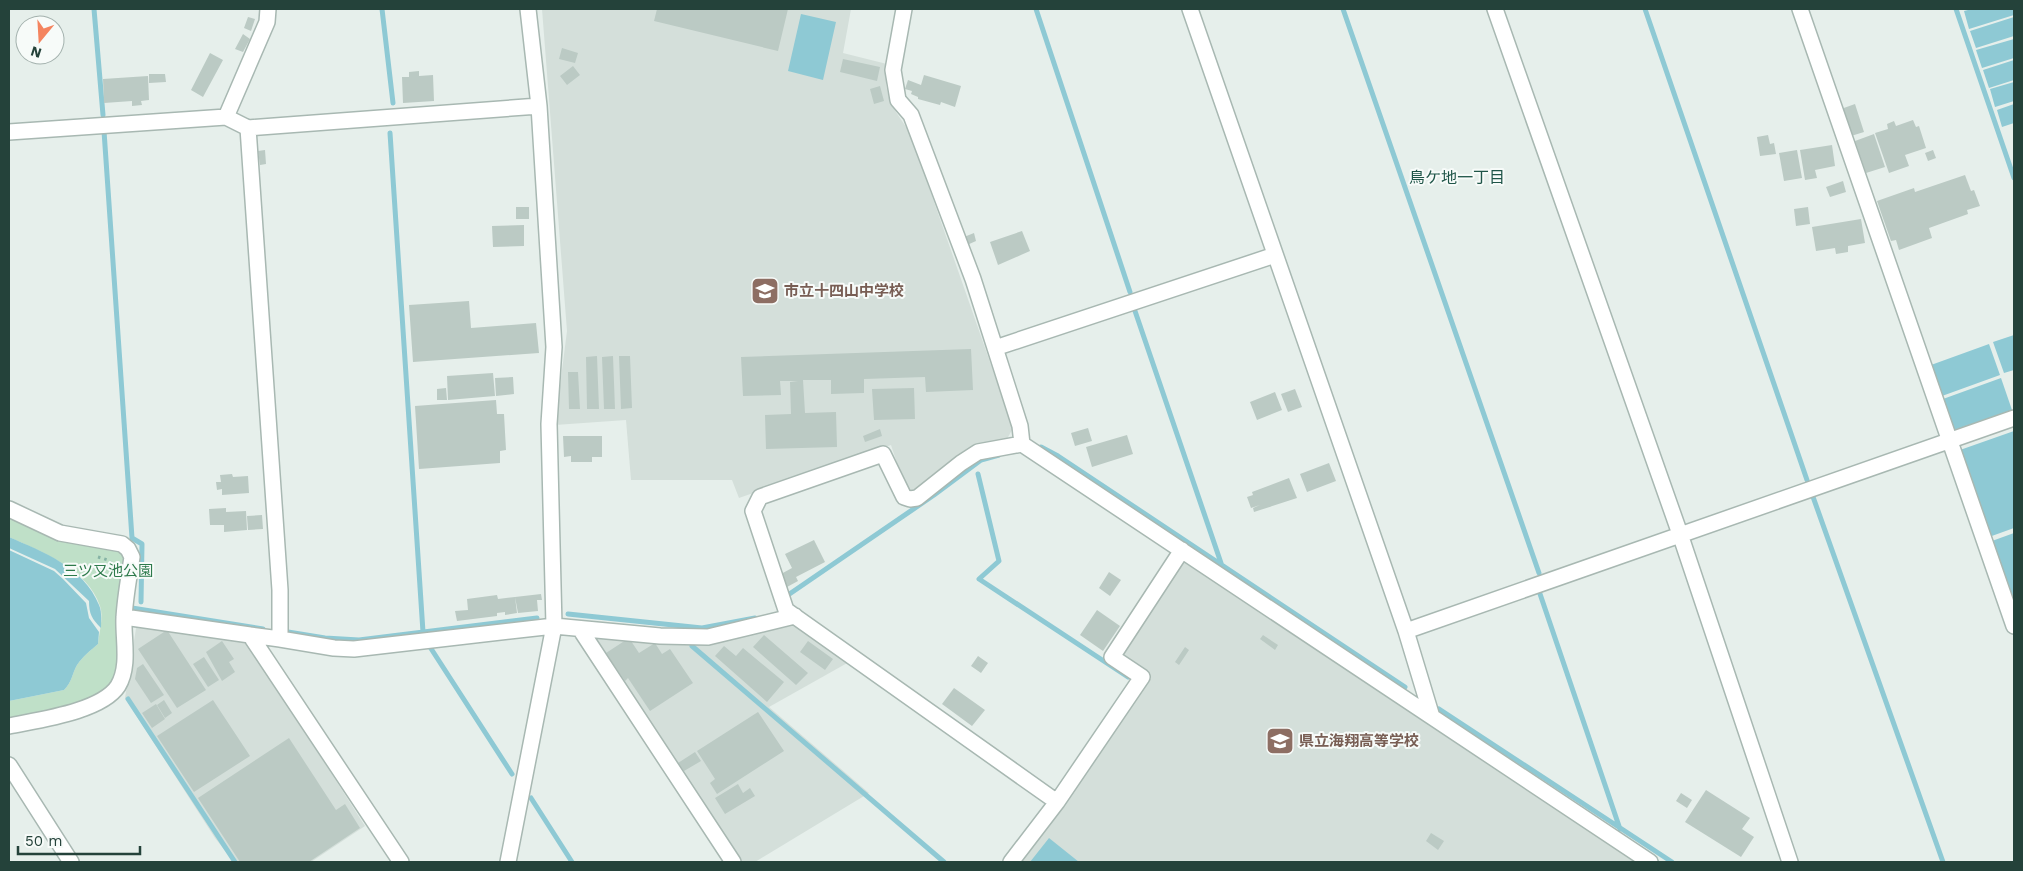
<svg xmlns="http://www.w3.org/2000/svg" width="2023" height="871" font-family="'Work Sans','Noto Sans JP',sans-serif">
  <rect width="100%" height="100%" fill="#e6efeb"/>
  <path fill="#d4dfda" d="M542,9H851L843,53L887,64L886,85L890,103L910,133L1013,428L1007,439L980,447L911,492L905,487L891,445L739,498L732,480H631L626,420L555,425L567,331Z
    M1181,560L1637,862H1016L1062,804L1151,678L1124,658L1123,649Z
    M137,622L246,640L365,826L311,862H234L215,838L125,698Z
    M797,625L849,662L769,707L869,793L755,862H740L591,634L698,644Z"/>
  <path fill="#bfe0c8" d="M9,515L127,550L119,663C116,671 114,680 108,687C92,706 33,716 9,722V701L64,690C72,682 72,674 77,665C83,656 90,651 98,644C99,633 104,617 100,606C88,569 40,551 9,537Z"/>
  <path fill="#8ec9d4" d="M1972,9H2014V15L1969,29L1964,11Z
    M801,14L836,22L823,80L788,71Z
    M2014,17V36L1976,48L1970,31Z
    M2014,39V58L1982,68L1976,50Z
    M2014,60V80L1989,88L1983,70Z
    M2014,82V101L1995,107L1990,89Z
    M2014,104V123L2002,127L1997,110Z
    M2014,335V370L2004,373L1993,342Z
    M1989,344L2000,375L1942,396L1931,365Z
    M2001,378L2012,410L1954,430L1943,399Z
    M2014,431V528L1989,537L1960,450Z
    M2014,533V604L1992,541Z
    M9,537C43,552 84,567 99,605C102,611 101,621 101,628C92,619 89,614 89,601L55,569L9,548Z
    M9,550L54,571L63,579L86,603L89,618L99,632L98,644C90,651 83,656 77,665C72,674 72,682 64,690L9,701Z
    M1049,838L1079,862H1030Z"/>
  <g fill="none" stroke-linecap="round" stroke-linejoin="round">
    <path stroke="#8ec9d4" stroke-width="5" d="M94,9L103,115
      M382,9L393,103
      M1036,9L1130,292
      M1343,9L1539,573
      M1645,9L1807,480
      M1956,9L2014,178
      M104,131L132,538L142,544L141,602
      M390,133L423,632
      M1135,311L1221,563
      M1041,447L1058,456L1405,687
      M978,474L999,561L979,579L1128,677
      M1812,494L1943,862
      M1538,588L1620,829
      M788,595L934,495L981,460L999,455
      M132,608L263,629
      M568,614L702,628L755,618
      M288,632L325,638L359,640L537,618
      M692,646L944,862
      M430,647L512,774
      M128,699L235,862
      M1439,709L1672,862
      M531,798L572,862"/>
  </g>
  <path fill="#bbcac4" d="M657,9H788L778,51L654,21Z
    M248,17L255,19L251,31L244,28Z
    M243,34L250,39L243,52L235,49Z
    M562,48L578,53L575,63L559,59Z
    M210,53L223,60L203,97L191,90Z
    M843,59L880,67L877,81L840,72Z
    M573,66L580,75L567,85L560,76Z
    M419,71V76L433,75L434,101L403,103L402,77H409V72Z
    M149,74H165L166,82L149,83Z
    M924,75L961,86L955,107L941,102L940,105L918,99V97L911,94L912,91L905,89L908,80L921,85Z
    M148,76L149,100L141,101L142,105L132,106V101L104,103L103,79Z
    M880,86L884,101L874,104L870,89Z
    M1855,104L1864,132L1851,136L1841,109Z
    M1913,120L1916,127L1919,126L1926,148L1905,155L1909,166L1889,173L1875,133L1888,129L1887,124L1894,121L1896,126Z
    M1874,134L1885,167L1866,173L1855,141Z
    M1768,135L1770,144L1774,143L1776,154L1760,156L1757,137Z
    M1832,145L1835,166L1815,170L1817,178L1805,180L1800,150Z
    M265,150L266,164L260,165L258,151Z
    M1797,150L1802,178L1784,181L1779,153Z
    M1933,150L1936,158L1928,161L1925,153Z
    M1965,175L1971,191L1974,190L1980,206L1967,210L1968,214L1929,228L1932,238L1899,250L1896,240L1891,241L1877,201L1914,188L1915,192Z
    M1843,181L1846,192L1830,197L1826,187Z
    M516,207H529V219H516Z
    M1808,207L1810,224L1796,226L1794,209Z
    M1861,219L1865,243L1848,246V252L1836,254L1835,248L1816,251L1812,227Z
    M524,225V246L493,247L492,226Z
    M1022,231L1030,251L998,265L990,242Z
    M974,233L976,241L967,245L964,237Z
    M469,301L471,328L536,323L539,353L413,362L409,305Z
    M971,349L973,390L926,392L925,377L864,379V393L831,394V380H803L805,413L836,412L837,447L766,449L765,415L791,414L790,382L798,381H780L781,395L743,396L741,357Z
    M597,356L599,409H587L586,357Z
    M613,356L615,409H604L602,357Z
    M619,356H630L632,408L621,409Z
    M568,372H578L580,409H569Z
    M493,373L495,396L448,400L447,376Z
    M513,377L514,394L496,396L495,378Z
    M446,388L447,400H437V389Z
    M914,388L915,419L874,420L872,389Z
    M1295,389L1302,407L1288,412L1281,394Z
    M1275,392L1282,410L1257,420L1250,402Z
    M496,400L497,414H504L506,450L500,451V463L419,469L415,406Z
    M1088,428L1092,441L1075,446L1071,433Z
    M880,429L882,436L865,442L863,436Z
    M1127,435L1133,454L1092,467L1086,447Z
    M563,436H602V457H592V462H571V456L564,457Z
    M1329,463L1336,481L1307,492L1300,474Z
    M232,474L233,477L248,476L249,493L222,495V489L217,490L216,482H221L220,475Z
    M1289,478L1297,498L1254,512L1253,508L1260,505L1251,508L1247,497L1253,495L1252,492Z
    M226,508V512L246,511L247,530L224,532V525H210L209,509Z
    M262,515L263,529L248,530L247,516Z
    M814,540L825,562L796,577L798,581L787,587L781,574L792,568L785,554Z
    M1109,572L1121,580L1110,596L1099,588Z
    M541,594L542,600H537L538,611L518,613L515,597Z
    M497,595L498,599L515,597L517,613L505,615V612L497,613V616L457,621L455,611L468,610L467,599Z
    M1097,610L1120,626L1103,651L1080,635Z
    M167,630L206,690L177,708L138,649Z
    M764,635L808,673L796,685L753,647Z
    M1263,635L1278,645L1275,650L1260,639Z
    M629,638L639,653L655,643L662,654L670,649L693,683L650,711L628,678L625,681L606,653Z
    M222,641L234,659L229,662L235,672L222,681L206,652Z
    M808,641L833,659L825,670L800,652Z
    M724,646L736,656L743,648L784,682L767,702L715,656Z
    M1185,647L1189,650L1179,665L1175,662Z
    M978,656L988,663L981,673L971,666Z
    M204,657L219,680L208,687L193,664Z
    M143,664L164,695L151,703L135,679L137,668Z
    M954,688L985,710L972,726L942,704Z
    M164,700L172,713L165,718L157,705Z
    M213,700L250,756L194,792L157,736Z
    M156,704L165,719L152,728L142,713Z
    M758,712L784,751L717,794L710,783L715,779L697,751Z
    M289,738L336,810L345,804L360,828L309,862H240L198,798Z
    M695,752L701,761L684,771L678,763Z
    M738,784L743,793L750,788L755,796L725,814L715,798Z
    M1706,790L1750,818L1742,829L1754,837L1741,857L1685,822Z
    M1681,793L1692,800L1687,808L1676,801Z
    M1431,833L1444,841L1438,850L1426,841Z"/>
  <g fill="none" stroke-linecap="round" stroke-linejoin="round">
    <defs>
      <path id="minor" d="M904,9L893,70L898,100L911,115L973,279L1020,426L1022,444L1650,862
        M1190,9L1406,631L1432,717
        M1495,9L1680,534L1790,862
        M1800,9L2014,626
        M226,117L267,22L268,9
        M248,128L280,590V639L250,635L401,862
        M9,132L226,117L248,128L539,106
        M995,348L1275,255
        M1022,444L978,452L961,463L917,498L910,499L904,497L883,454L760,497L753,511L786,610L1057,802
        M9,509L60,533L122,544L128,549L132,557C129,577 125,598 124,618C123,639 130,666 118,686C101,712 37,720 9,726
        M124,617L250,635
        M580,629L733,862
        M1406,631L2014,418
        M280,639L334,648L354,649L554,626L660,636L708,637L795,616
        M9,765L71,862
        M508,862L554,626L549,424L554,347L539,106L528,9
        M1011,862L1057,802L1142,677L1112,657L1182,550"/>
    </defs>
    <use href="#minor" stroke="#a8b8b2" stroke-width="18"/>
    <path stroke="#86b3a5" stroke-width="3" stroke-dasharray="2.5 4" stroke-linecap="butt" d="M98,557L108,560L116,568"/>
    <use href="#minor" stroke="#fff" stroke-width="15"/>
  </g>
  <defs>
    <symbol id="school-square" viewBox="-11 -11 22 22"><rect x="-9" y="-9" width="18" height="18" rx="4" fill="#8d6e63" stroke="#f7fbf9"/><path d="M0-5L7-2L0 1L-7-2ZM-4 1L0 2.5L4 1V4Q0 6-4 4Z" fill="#fff"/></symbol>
  </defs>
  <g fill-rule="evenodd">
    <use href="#school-square" x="749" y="275" width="32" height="32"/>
    <use href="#school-square" x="1264" y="725" width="32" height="32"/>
  </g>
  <g text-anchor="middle" stroke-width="4" stroke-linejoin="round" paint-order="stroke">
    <g font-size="15" font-weight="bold" fill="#785e54" stroke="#f7fbf9" text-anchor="start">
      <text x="784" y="296">市立十四山中学校</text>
      <text x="1299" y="746">県立海翔高等学校</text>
    </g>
    <g font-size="15" fill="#2d7a4b" stroke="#f7fbf9">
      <text x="108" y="576">三ツ又池公園</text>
    </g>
    <g font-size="16" fill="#1f5548" stroke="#f7fbf9">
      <text x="1457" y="183">鳥ケ地一丁目</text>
    </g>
  </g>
  <rect width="2023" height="871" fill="none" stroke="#24423a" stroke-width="20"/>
  <g transform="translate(40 40) rotate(198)"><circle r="24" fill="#f7fbf9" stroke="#a3b1ad"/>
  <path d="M0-4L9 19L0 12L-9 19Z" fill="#f4845f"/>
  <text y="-8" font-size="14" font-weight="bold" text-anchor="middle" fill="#24423a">N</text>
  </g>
  <path d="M18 846v8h122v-8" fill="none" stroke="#24423a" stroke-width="2.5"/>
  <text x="25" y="846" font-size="15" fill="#24423a" stroke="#f7fbf9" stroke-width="4" paint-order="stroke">50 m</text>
</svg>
